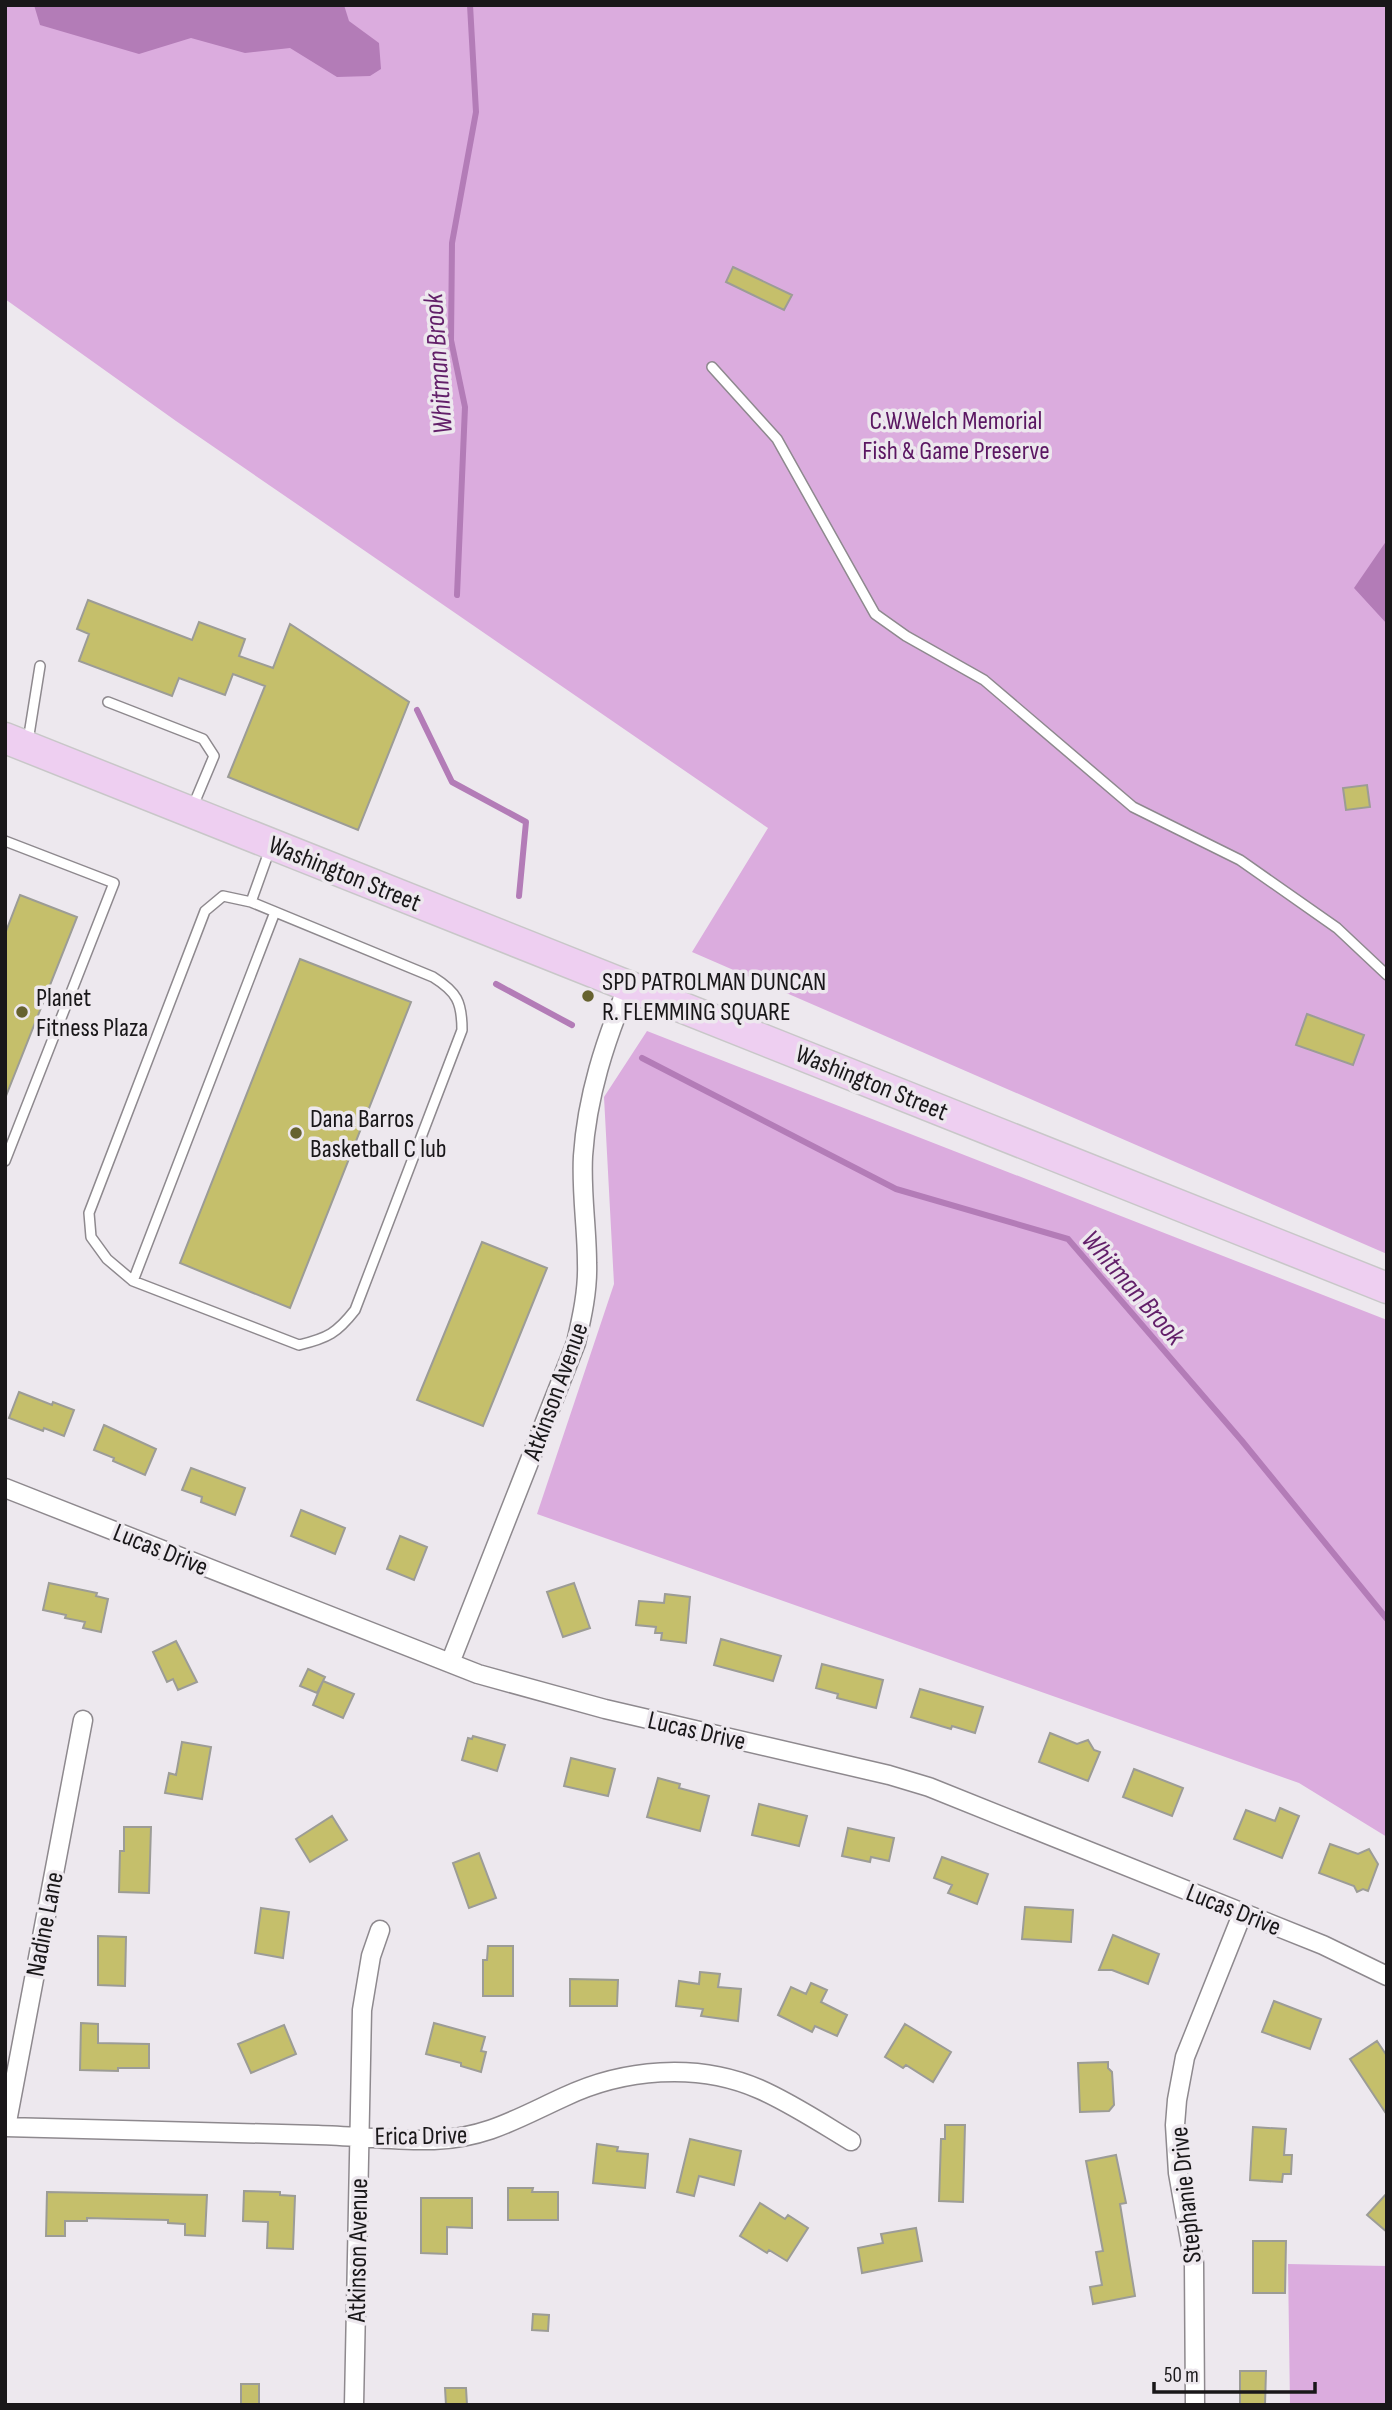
<svg xmlns="http://www.w3.org/2000/svg" width="1392" height="2410" font-family="'Sofia Sans Condensed',sans-serif">
  <rect width="100%" height="100%" fill="#ede8ee"/>
  <path fill="#dbacde" d="M5,5H1387V1254L692,952L768,828L176,421L5,299Z
    M647,1031L1387,1320V1837L1299,1783L537,1514L614,1284L604,1097Z
    M1288,2264L1387,2266V2405H1290Z"/>
  <path fill="#b37cb7" d="M34,5H344L349,21L379,43L381,69L370,76L337,77L290,48L245,53L191,38L139,54L40,25Z
    M1387,540V624L1354,588Z"/>
  <g fill="none" stroke-linecap="round" stroke-linejoin="round">
    <path stroke="#b37cb7" stroke-width="6" d="M457,595L465,407L451,340L452,243L476,112L470,5
      M417,710L452,782L526,822L519,896
      M496,984L572,1025
      M642,1058L896,1189L1068,1239L1242,1441L1387,1619"/>
  </g>
  <path fill="#c5bf6b" stroke="#9c9c96" stroke-width="2" d="M733,267L792,295L784,310L726,282Z
    M88,600L192,640L199,622L245,639L239,656L273,668L290,624L409,702L358,830L228,777L265,686L233,674L225,695L179,678L172,696L79,661L89,634L77,629Z
    M1367,785L1370,807L1346,810L1343,788Z
    M20,895L77,917L6,1096L5,934Z
    M300,959L411,1002L290,1308L180,1263Z
    M1307,1014L1364,1035L1353,1065L1296,1045Z
    M482,1242L547,1268L483,1426L417,1400Z
    M19,1392L52,1405L53,1402L74,1410L64,1436L44,1428L43,1431L9,1418Z
    M104,1425L156,1449L145,1475L113,1461L114,1458L94,1450Z
    M191,1468L245,1488L235,1515L201,1502L202,1497L182,1490Z
    M301,1510L345,1528L335,1554L291,1536Z
    M400,1536L427,1547L414,1580L387,1569Z
    M49,1583L97,1593L96,1596L108,1599L101,1632L83,1628L85,1622L65,1618L66,1615L43,1610Z
    M574,1583L590,1628L563,1637L547,1592Z
    M665,1594L690,1597L686,1643L661,1640L662,1633H655L656,1627L636,1625L639,1601L664,1603Z
    M721,1639L781,1656L773,1681L714,1665Z
    M176,1641L197,1682L178,1690L173,1679L167,1682L153,1652Z
    M822,1664L883,1680L876,1708L837,1698L838,1694L816,1688Z
    M308,1669L325,1677L317,1693L300,1686Z
    M323,1681L354,1694L343,1718L313,1705Z
    M920,1689L983,1707L975,1733L952,1726L951,1729L911,1717Z
    M1050,1733L1077,1744L1088,1740L1094,1750L1100,1752L1088,1781L1039,1762Z
    M473,1736L505,1745L497,1771L462,1760L468,1738L472,1739Z
    M182,1742L211,1747L202,1799L165,1793L169,1773L176,1775Z
    M571,1758L615,1769L608,1796L564,1786Z
    M1134,1769L1183,1788L1172,1816L1123,1797Z
    M658,1778L680,1784L679,1788L709,1796L700,1831L647,1817Z
    M759,1804L807,1816L799,1846L752,1835Z
    M1280,1808L1299,1816L1282,1858L1234,1839L1246,1810L1275,1821Z
    M332,1816L347,1840L310,1862L296,1839Z
    M124,1827H151L149,1893L119,1892L120,1851H124Z
    M848,1828L894,1838L889,1861L871,1857L870,1862L842,1856Z
    M1330,1844L1358,1854L1369,1849L1378,1864L1368,1891L1363,1889L1357,1892L1354,1886L1319,1873Z
    M479,1853L496,1898L469,1908L453,1863Z
    M942,1857L988,1874L977,1904L948,1893L952,1885L934,1878Z
    M1025,1907L1073,1910L1071,1942L1022,1939Z
    M261,1908L289,1912L283,1958L255,1953Z
    M1113,1935L1159,1954L1148,1984L1112,1970H1099Z
    M98,1936L126,1937L125,1986L98,1985Z
    M488,1946H513V1996H483V1960H487Z
    M700,1972L720,1974L718,1987L741,1989L738,2021L701,2016L703,2009L676,2006L679,1981L699,1984Z
    M570,1979L618,1980L617,2006H570Z
    M811,1983L827,1990L821,2002L847,2015L837,2036L815,2026L812,2032L778,2015L791,1987L806,1994Z
    M1274,2001L1321,2019L1310,2049L1262,2032Z
    M81,2023L98,2024V2043L149,2044V2068H118V2071L80,2070Z
    M434,2023L485,2037L481,2051L486,2052L481,2072L461,2066V2063L426,2054Z
    M905,2024L951,2052L933,2082L906,2065L903,2068L885,2057Z
    M284,2025L296,2054L251,2073L238,2044Z
    M1377,2041L1387,2056V2115L1350,2059Z
    M1108,2062V2068L1112,2072L1114,2105L1109,2111L1080,2112L1078,2063Z
    M945,2125H965L963,2202L939,2201L941,2139H945Z
    M1253,2127L1286,2129L1284,2155H1292L1291,2174H1283L1282,2182L1250,2180Z
    M690,2139L741,2151L734,2185L699,2176L694,2196L677,2192Z
    M597,2144L618,2147L617,2151L648,2154L645,2188L593,2183Z
    M1116,2155L1126,2203L1120,2204L1135,2296L1093,2304L1090,2287L1102,2285L1096,2252L1103,2251L1086,2161Z
    M508,2188H533L532,2192H558V2220H508Z
    M244,2191L280,2192V2195L295,2196L293,2249L267,2248L268,2222L243,2221Z
    M47,2192L207,2195L205,2236L185,2235V2224L168,2223V2220L87,2218V2221H65V2236H46Z
    M1387,2193V2232L1367,2215Z
    M421,2198H472V2228L447,2227V2254L421,2253Z
    M760,2203L785,2219L788,2215L808,2228L787,2261L769,2250L767,2253L740,2236Z
    M916,2228L922,2261L862,2273L858,2248L883,2243L881,2234Z
    M1253,2241H1286L1285,2293H1253Z
    M533,2314L549,2315L548,2331L532,2330Z
    M1240,2371H1266L1265,2405H1240Z
    M241,2384H259V2405H241Z
    M445,2388H466L467,2405H446Z"/>
  <g fill="none" stroke-linecap="round" stroke-linejoin="round">
    <defs>
      <path id="service" d="M712,367L777,439L875,614L906,636L984,680L1133,807L1240,860L1337,928L1387,975
        M108,702L203,739L214,756L193,806
        M28,741L40,666
        M5,841L114,883L5,1161
        M251,902L433,977C457,992 462,1002 462,1030L355,1310C337,1333 328,1338 299,1345L133,1281L107,1259L91,1237L89,1213L205,911L223,896L251,902L270,849
        M133,1281L275,912"/>
      <path id="minor" d="M5,1488L478,1674L605,1709L889,1775L929,1787L1323,1945L1387,1976
        M450,1663L576,1343C582,1317 588,1290 587,1263C587,1228 581,1192 583,1156C587,1096 605,1041 628,986
        M5,2127C109,2130 214,2132 318,2135C356,2136 396,2141 434,2140C486,2138 518,2118 564,2097C623,2069 697,2062 759,2089C791,2103 821,2123 851,2141
        M6,2127L83,1720
        M354,2405L362,2010L371,1956L380,1930
        M1195,2405L1194,2263L1178,2173L1175,2125L1177,2100L1185,2057L1243,1912"/>
      <path id="primary" d="M5,738L1387,1288"/>
    </defs>
    <use href="#service" stroke="#8e898e" stroke-width="12"/>
    <use href="#minor" stroke="#8e898e" stroke-width="21"/>
    <use href="#primary" stroke="#c8c7c8" stroke-width="33"/>
    <use href="#service" stroke="#fff" stroke-width="9"/>
    <use href="#minor" stroke="#fff" stroke-width="18"/>
    <use href="#primary" stroke="#eecff1" stroke-width="30"/>
  </g>
  <g fill="#66622f" stroke="#ede8ee" stroke-width="2.5">
    <circle cx="588" cy="996" r="7"/>
    <circle cx="22" cy="1012" r="7"/>
    <circle cx="296" cy="1133" r="7"/>
  </g>
  <g text-anchor="middle" stroke-width="7" stroke-linejoin="round" paint-order="stroke">
    <g font-size="26" fill="#5b1762" stroke="#ede8ee">
      <text x="956" y="429">C.W.Welch Memorial<tspan x="956" dy="30">Fish &amp; Game Preserve</tspan></text>
    </g>
    <g font-size="26" fill="#191719" stroke="#ede8ee">
      <text transform="translate(345 873) rotate(22)" y="9">Washington Street</text>
      <text transform="translate(872 1082) rotate(22)" y="9">Washington Street</text>
      <text transform="translate(555 1391) rotate(-70)" y="9">Atkinson Avenue</text>
      <text transform="translate(161 1549) rotate(22)" y="9">Lucas Drive</text>
      <text transform="translate(697 1730) rotate(13)" y="9">Lucas Drive</text>
      <text transform="translate(1234 1909) rotate(22)" y="9">Lucas Drive</text>
      <text transform="translate(44 1924) rotate(-79)" y="9">Nadine Lane</text>
      <text transform="translate(421 2135) rotate(-1)" y="9">Erica Drive</text>
      <text transform="translate(1185 2195) rotate(-96)" y="9">Stephanie Drive</text>
      <text transform="translate(357 2250) rotate(-89)" y="9">Atkinson Avenue</text>
    </g>
    <g font-size="26" fill="#191719" stroke="#ede8ee" text-anchor="start">
      <text x="602" y="990">SPD PATROLMAN DUNCAN<tspan x="602" dy="30">R. FLEMMING SQUARE</tspan></text>
      <text x="36" y="1006">Planet<tspan x="36" dy="30">Fitness Plaza</tspan></text>
      <text x="310" y="1127">Dana Barros<tspan x="310" dy="30">Basketball C lub</tspan></text>
    </g>
    <g font-size="28" font-style="italic" fill="#621f69" stroke="#ede8ee">
      <text transform="translate(437 364) rotate(-94)" y="10">Whitman Brook</text>
      <text transform="translate(1134 1287) rotate(49)" y="10">Whitman Brook</text>
    </g>
  </g>
  <rect width="1392" height="2410" fill="none" stroke="#191719" stroke-width="14"/>
  <path d="M1154 2382v10h161v-10" fill="none" stroke="#191719" stroke-width="3.5"/>
  <text x="1164" y="2382" font-size="21" fill="#191719" stroke="#ede8ee" stroke-width="5" paint-order="stroke">50 m</text>
</svg>
